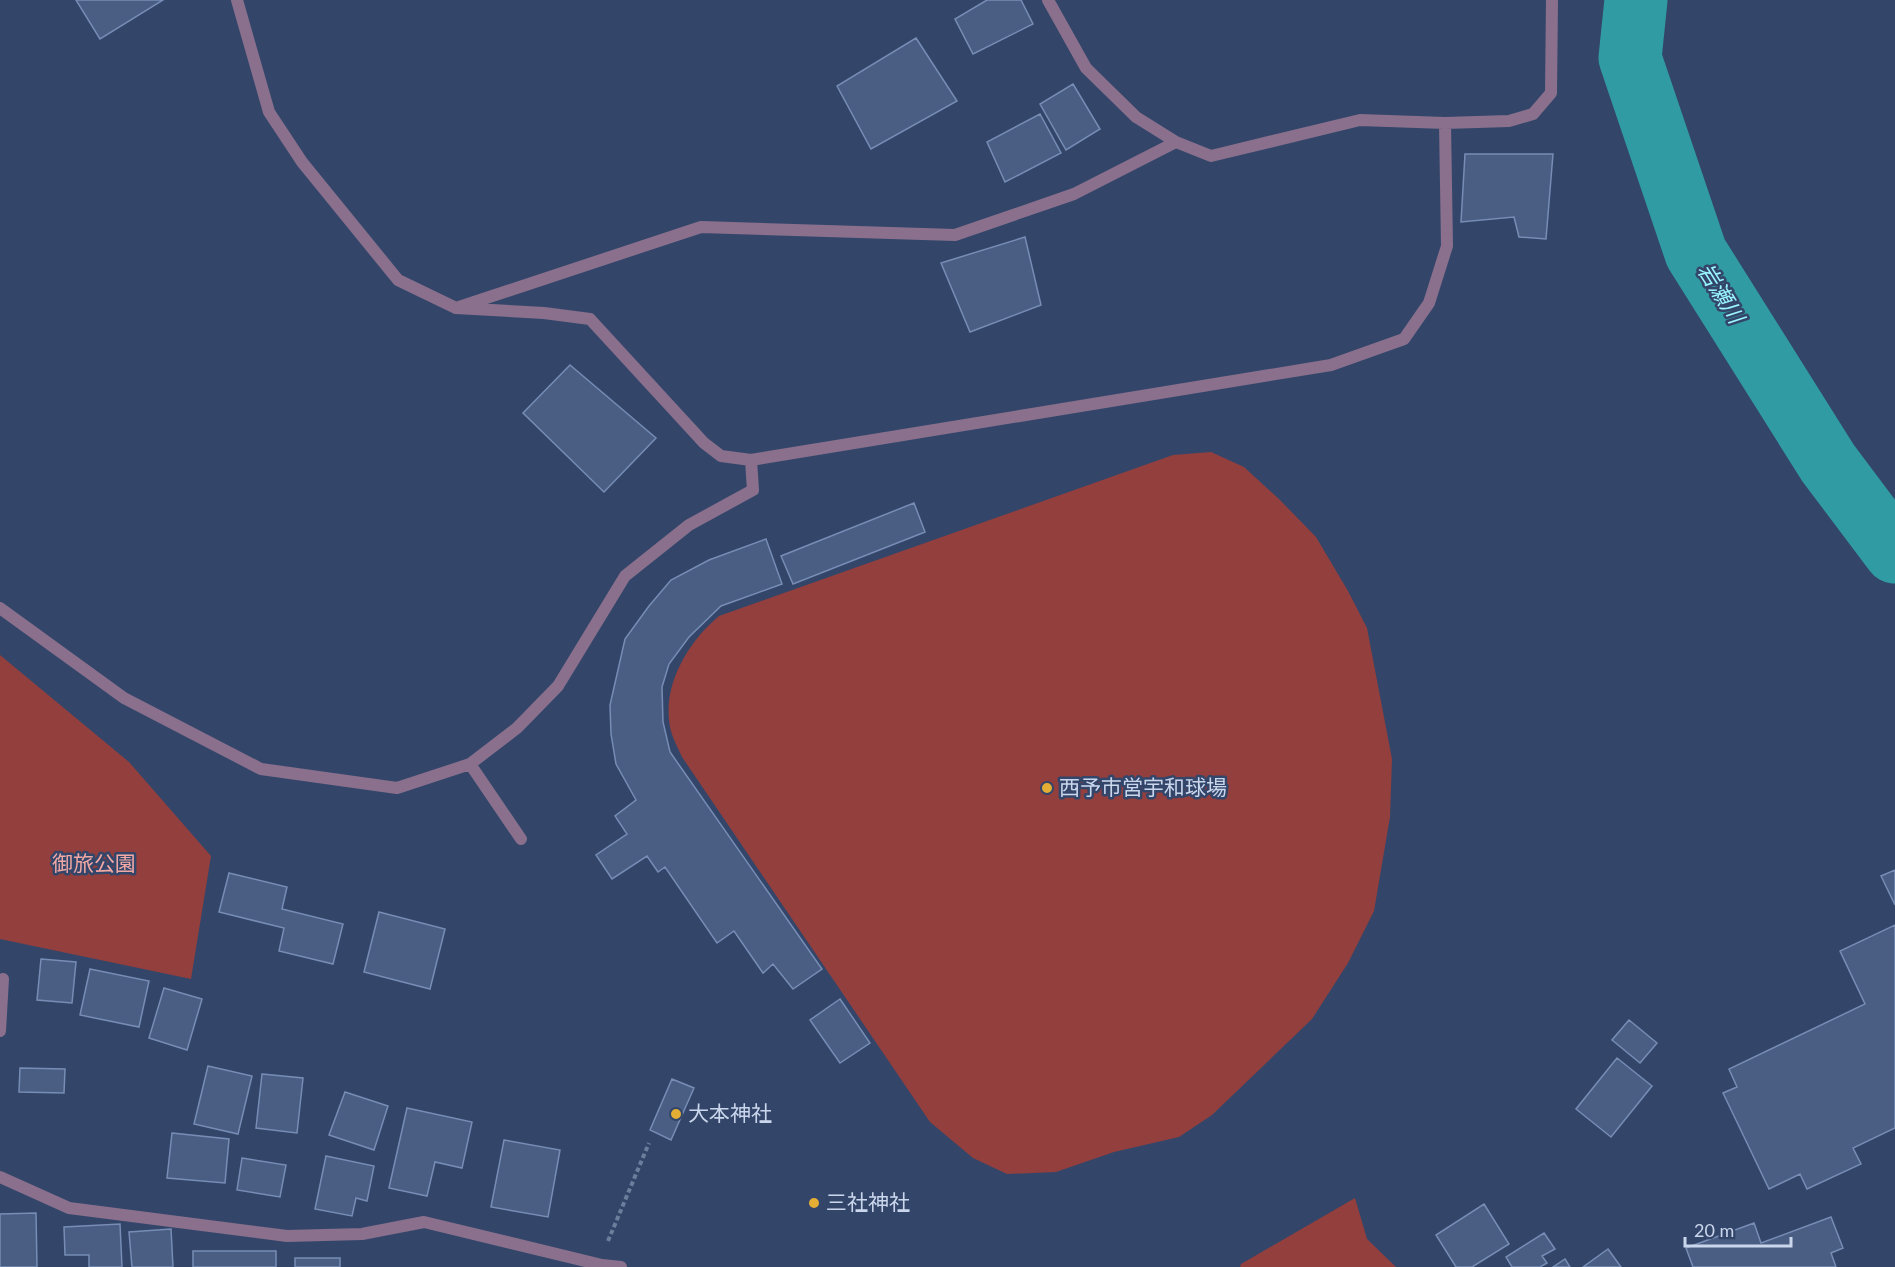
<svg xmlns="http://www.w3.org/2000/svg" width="1895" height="1267" font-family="Lato,'Noto Sans JP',sans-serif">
  <rect width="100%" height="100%" fill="#33466a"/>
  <path fill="#923f3e" d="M1211,452L1244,467L1280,500L1316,537L1348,591L1367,628L1392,759L1390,817L1374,911L1348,963L1312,1019L1212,1115L1179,1137L1114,1152L1056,1172L1007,1174L973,1158L930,1122L682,757C678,748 672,737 670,727C662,685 688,642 719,616L1173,455Z
    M0,655L129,762L211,856L191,979L0,939Z
    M1355,1198L1367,1239L1396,1267H1240L1241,1264Z"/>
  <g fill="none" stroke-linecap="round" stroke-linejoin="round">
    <path stroke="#319ba3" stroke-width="63" d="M1636,0L1630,58L1696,253L1828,463L1895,552"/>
  </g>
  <path fill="#4a5e83" stroke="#778db5" stroke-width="1.5" d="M76,0H163L100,39Z
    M987,0H1021L1033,24L973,54L955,19Z
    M916,38L957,101L871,149L837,86Z
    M1073,84L1100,129L1066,150L1040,104Z
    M1040,114L1061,153L1005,182L987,142Z
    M1465,154H1553L1546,239L1519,237L1514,217L1461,222Z
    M1025,237L1041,305L970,332L941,263Z
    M570,365L656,438L604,492L523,413Z
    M914,503L925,532L793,584L781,556Z
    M766,539L782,584L721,606L689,637L669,664L662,687L663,722L670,752L822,969L793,989L773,964L763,973L734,931L717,943L665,867L658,872L647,856L612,879L596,855L627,834L615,816L636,800L616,764L611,734L610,705L625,639L649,606L671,580L709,560Z
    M1895,870V905L1881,876Z
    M229,873L287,887L282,909L343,924L333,964L279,951L284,928L219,912Z
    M379,912L445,929L430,989L364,972Z
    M1895,925V1128L1853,1148L1861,1164L1807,1189L1800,1174L1769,1189L1723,1093L1737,1087L1729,1069L1865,1004L1840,951Z
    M41,959L76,962L72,1003L37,1000Z
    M90,969L149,981L139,1027L80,1015Z
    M164,988L202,999L187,1050L149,1038Z
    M840,999L870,1043L840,1063L810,1020Z
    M1629,1020L1657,1043L1640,1063L1612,1040Z
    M1617,1058L1652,1086L1611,1137L1576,1109Z
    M208,1066L252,1076L238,1134L194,1124Z
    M20,1068L65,1069L64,1093L19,1092Z
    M262,1074L303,1078L297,1133L256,1128Z
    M672,1079L694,1088L671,1140L650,1130Z
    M345,1092L388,1106L374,1150L329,1135Z
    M407,1108L472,1122L462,1168L435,1162L427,1196L389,1188Z
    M172,1133L229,1139L225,1183L167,1178Z
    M504,1140L560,1150L548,1217L491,1207Z
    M326,1156L374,1166L367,1201L356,1198L352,1216L315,1209Z
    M242,1158L286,1165L280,1197L237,1190Z
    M1484,1204L1509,1244L1472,1267H1456L1436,1235Z
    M36,1213L37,1267H0V1214Z
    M1831,1217L1843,1248L1831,1253L1836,1267H1693L1686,1248L1754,1223L1761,1243Z
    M120,1224L122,1267H89V1255H65L64,1227Z
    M171,1229L173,1267H132L129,1232Z
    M1544,1233L1555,1249L1542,1256L1547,1263L1540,1267H1512L1506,1257Z
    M1608,1249L1621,1267H1583Z
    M193,1251H276V1267H193Z
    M295,1258H340V1267H295Z
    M1565,1259L1570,1267H1553Z"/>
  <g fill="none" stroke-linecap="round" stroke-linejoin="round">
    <path stroke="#6d7d9c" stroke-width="4" stroke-dasharray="4.5 3" stroke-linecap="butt" d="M608,1241L649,1143"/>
    <path stroke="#8a708d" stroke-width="12" d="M0,1031L3,979
      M0,1177L69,1208L287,1236L362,1234L424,1222L602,1265L621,1267"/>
    <path stroke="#8a708d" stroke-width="12" d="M237,0L269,112L302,162L398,280L456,308L544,313L590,319L704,443L721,456L751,460
      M1048,0L1086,68L1136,117L1176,142L1211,156L1360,120L1445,123L1509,121L1533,114L1551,93L1552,0
      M456,308L701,227L955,235L1074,194L1176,142
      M0,608L124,698L261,769L397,788L470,764L517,728L558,686L625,576L689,525L753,490L751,460L1331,365L1404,339L1429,303L1447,246L1445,123
      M470,764L521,839"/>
  </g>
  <g fill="#e4ae35" stroke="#33466a" stroke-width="2">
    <circle cx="1047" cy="788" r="6"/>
    <circle cx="676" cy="1114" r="6"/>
    <circle cx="814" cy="1203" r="6"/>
  </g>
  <g text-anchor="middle" stroke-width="5" stroke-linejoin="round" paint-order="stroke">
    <g font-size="21" fill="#cad6ec" stroke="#33466a" text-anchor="start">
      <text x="1059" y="795">西予市営宇和球場</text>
      <text x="688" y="1121">大本神社</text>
      <text x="826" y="1210">三社神社</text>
    </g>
    <g font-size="21" fill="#f2a8a4" stroke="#33466a">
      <text x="94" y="871">御旅公園</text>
    </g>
    <g font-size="22" font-style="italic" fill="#9af6fe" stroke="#33466a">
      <text transform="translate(1721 293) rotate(58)" y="8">岩瀬川</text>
    </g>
  </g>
  <path d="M1685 1237v9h106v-9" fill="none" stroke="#cad6ec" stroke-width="3"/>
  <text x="1694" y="1237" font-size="18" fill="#cad6ec" stroke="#33466a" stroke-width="4.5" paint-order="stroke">20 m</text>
</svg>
